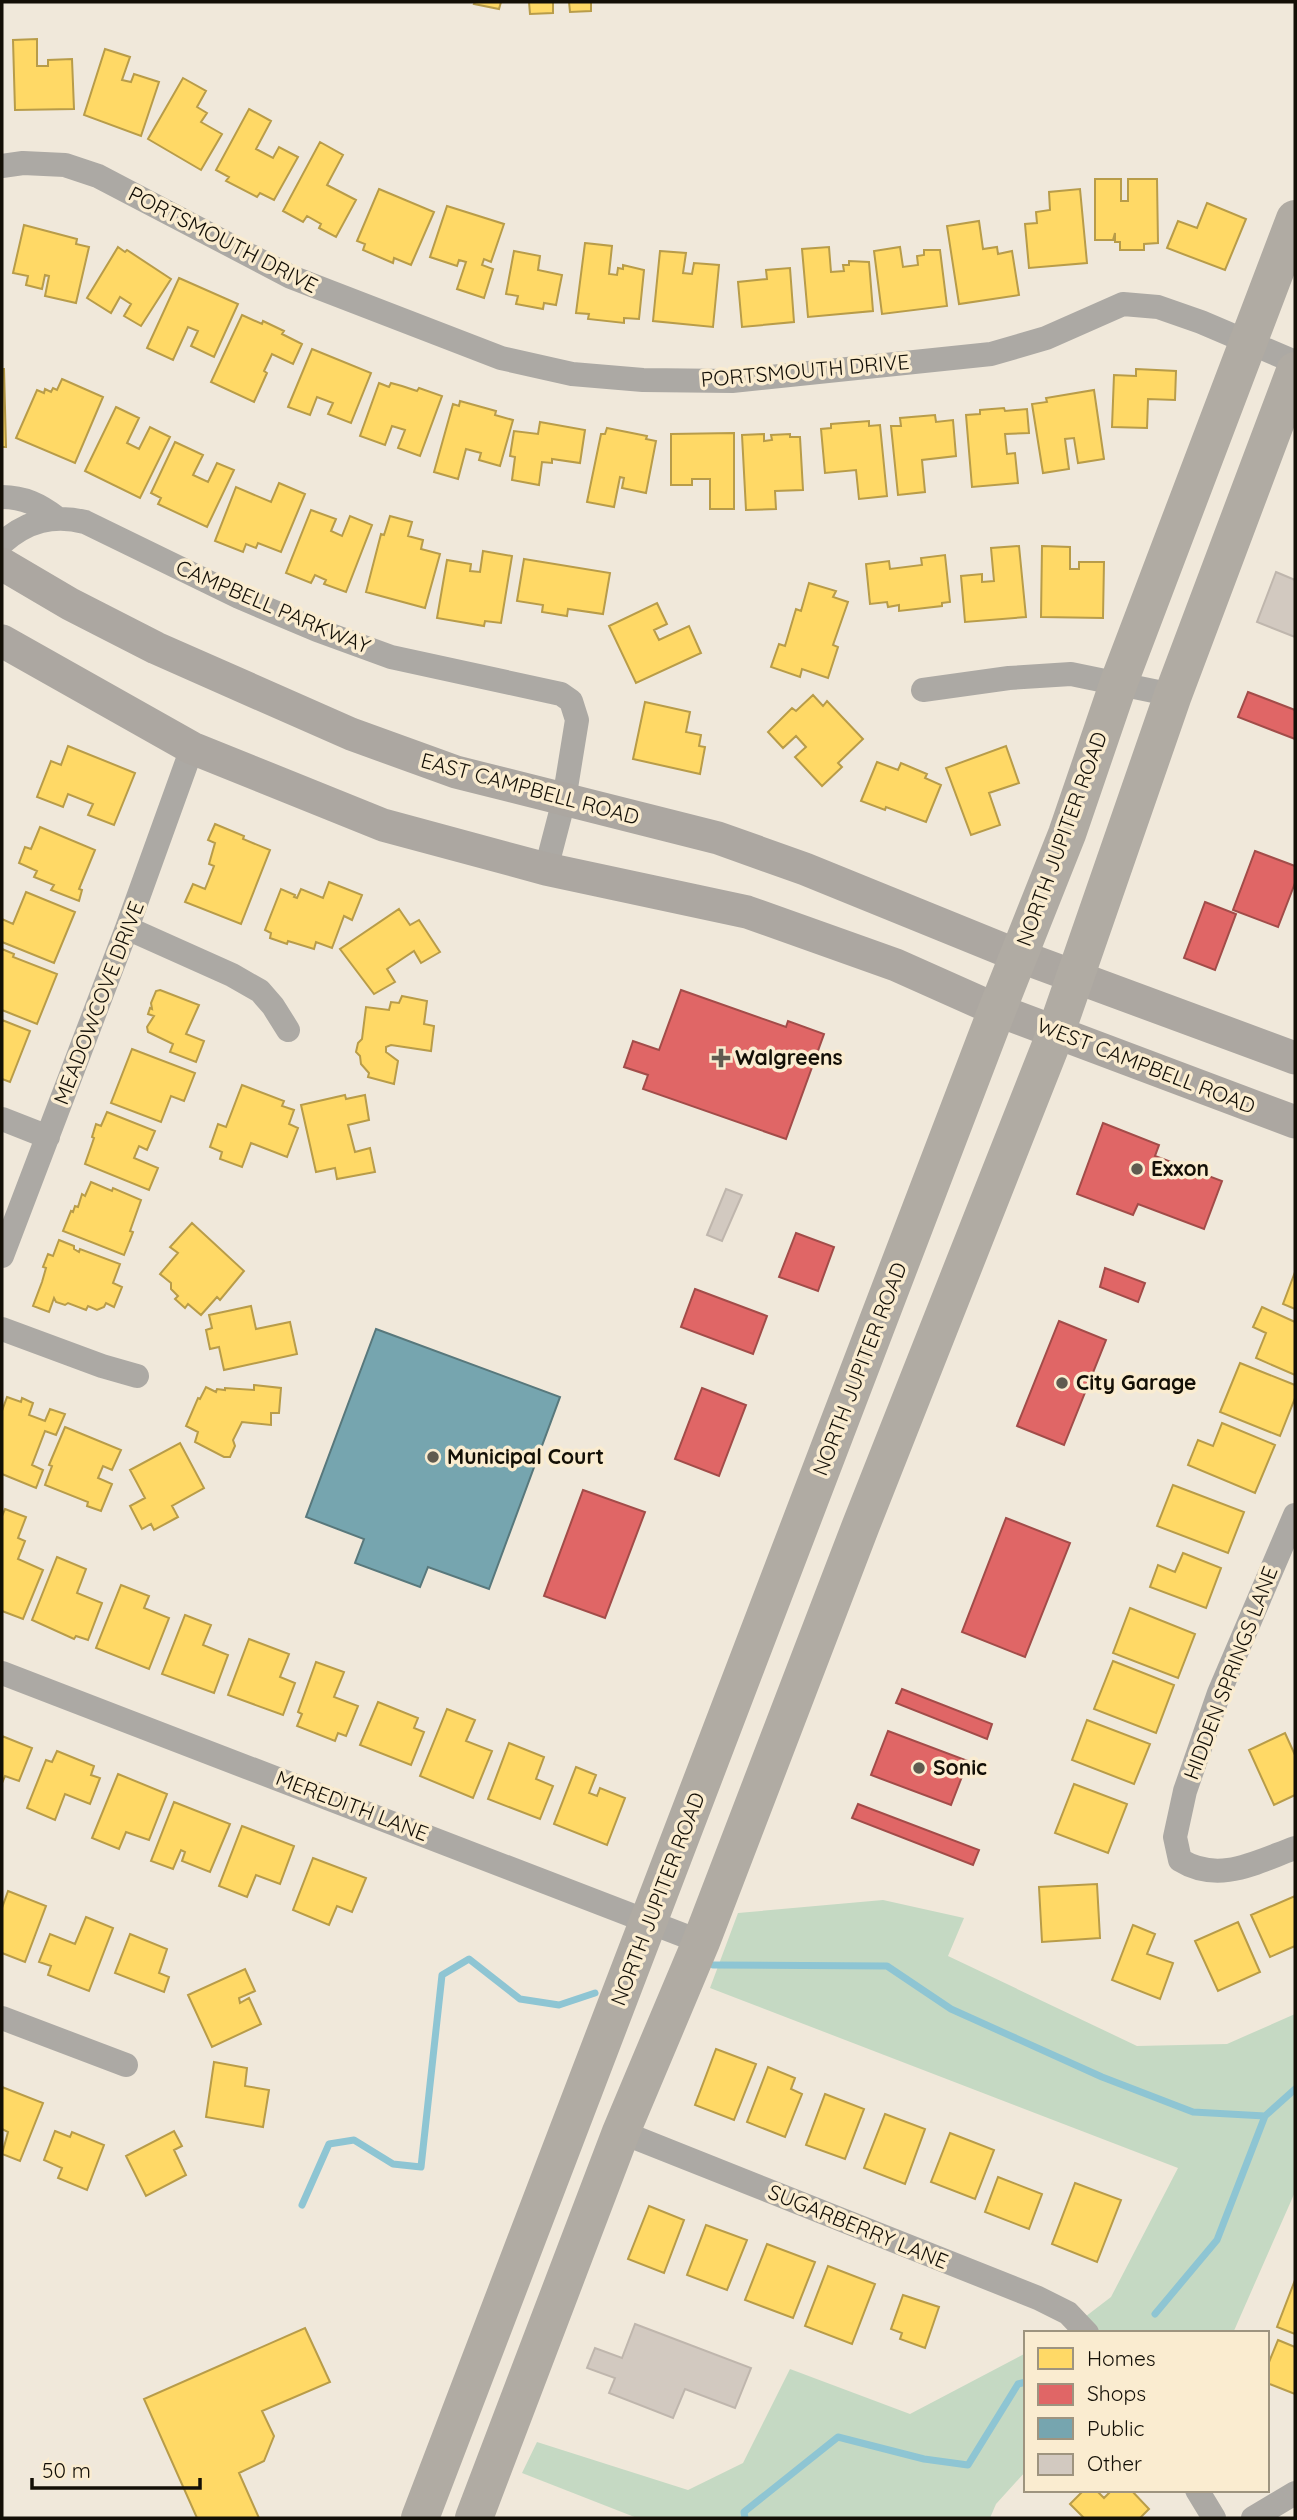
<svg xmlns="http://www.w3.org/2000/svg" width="1297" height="2520" font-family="Quicksand,sans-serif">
  <rect width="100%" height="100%" fill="#f0e8da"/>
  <path fill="#c5d9c3" d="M883,1900L964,1918L948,1956L1137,2046L1227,2044L1295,2014V2192L1233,2333H1064L1111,2297L1178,2168L710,1988L738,1913Z
    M1026,2353V2471L996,2504L990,2518H637L522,2473L537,2442L688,2490L743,2463L790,2369L910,2414Z"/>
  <path fill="#ffd966" stroke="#b89c49" stroke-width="2" d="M475,2H501L499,9L474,4Z
    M529,2H553V13L530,14Z
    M569,2H591V11L570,12Z
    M37,39V66H48V60L72,59L74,109L15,110L13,40Z
    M105,49L130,57L122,80L131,82L134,74L159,82L141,136L84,115Z
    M183,78L206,91L197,107L207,113L201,122L222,134L201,170L148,139Z
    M249,109L271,121L256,149L273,158L279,147L298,157L274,200L260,193L257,197L226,181L229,177L216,170Z
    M320,142L343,155L327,185L356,200L336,237L319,228L321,224L307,216L303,222L283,211Z
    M1095,179H1121V201H1128V179H1157L1158,243L1144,244V250H1120V242H1115V233L1113,240H1095Z
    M379,189L434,212L411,265L394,258L393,263L363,250L365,244L357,241Z
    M1080,189L1087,263L1029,268L1025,224L1037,223L1036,212L1050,210L1049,192Z
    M1207,203L1246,219L1225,270L1167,248L1178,221L1197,228Z
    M447,206L504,224L491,262L484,259L482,265L493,269L484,298L457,289L466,262L459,260L457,266L430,257Z
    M979,221L983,249L997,247L998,254L1012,251L1019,295L959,304L947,226Z
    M24,225L77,239L76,244L89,247L76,303L45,296L49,276L45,275L42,289L26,285L28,276L13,273Z
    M585,243L612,246L609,274L617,275L618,268L623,269V265L644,270L639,319L624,318V323L588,319L589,314L576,313Z
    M118,247L125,252L127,250L171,279L141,326L124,316L131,304L120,297L111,313L87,298Z
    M829,247L831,272L844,271L843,265H849V261L869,262L873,311L808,317L802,249Z
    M900,247L903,267L918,265L917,256L924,255V250H940L947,306L882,314L874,251Z
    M514,251L540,256L538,270L562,275L556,305L544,303L543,309L516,304L518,296L506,294Z
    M660,251L686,253L683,273L692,274L694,263L719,265L713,327L653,321Z
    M790,268L794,322L742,327L738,282L767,279L766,270Z
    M179,278L238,304L214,357L191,346L198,331L188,327L173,360L147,348Z
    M242,315L262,324L263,321L284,331L282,334L302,344L293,364L272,354L264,371L267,373L254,402L211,382Z
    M312,349L371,373L351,423L328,414L333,403L317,397L310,415L288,407Z
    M2,369H4L6,447H2Z
    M1136,369L1176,371L1175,400L1148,399L1147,428L1112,427L1114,375L1136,376Z
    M62,379L103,397L75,463L16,438L37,390L44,393L45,389L51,392L53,388L57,390Z
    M379,383L389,387L391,383L402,386L417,391L419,388L442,396L420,456L398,448L405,430L392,426L385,445L360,436Z
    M1094,390L1104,459L1078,463L1074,438L1065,439L1069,469L1043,473L1032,404L1047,402L1046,398Z
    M460,401L496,411L495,415L513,420L500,466L479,460L481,453L466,449L458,479L434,472L453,404L459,406Z
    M116,407L139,418L127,443L139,449L150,427L170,437L140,498L85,471Z
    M1004,408L1005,411L1027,409L1029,433L1005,434L1007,454L1015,453L1018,483L972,487L966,415L980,414V410Z
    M935,415L936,422L953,420L956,456L922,460L925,492L898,495L891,426H901L900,418Z
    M869,421V426L880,425L887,496L859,499L856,470L825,473L821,429L831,428V424Z
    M540,422L585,430L580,463L552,459V463L542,462L539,485L512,480L515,457L510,456L514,431L538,434Z
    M607,428L647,436L646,439L656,441L646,493L622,488L624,478L620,477L614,507L587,502L601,434H605Z
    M734,433V509H710V479H692V485H671V434Z
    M764,434V441L772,440L771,435L790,434V437H800L803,490L775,491L776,509L746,510L742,435Z
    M175,442L203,455L193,475L208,482L217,463L234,470L207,527L158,504L161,498L151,493Z
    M279,483L305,494L281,552L258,543L256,548L246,544L243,552L215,541L236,487L271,502Z
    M311,510L336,519L331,531L342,536L350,516L372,525L346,592L324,584L326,580L315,575L311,583L286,573Z
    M390,516L412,522L408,536L423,540L421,549L440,554L425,608L366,592L381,534L384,535Z
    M1019,546L1026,617L965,622L961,576L982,574V582L994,581L991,548Z
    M1042,546L1070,547V569H1079V562H1104L1103,618L1041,617Z
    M483,551L512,556L501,623L485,621L484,626L437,618L447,560L471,564L470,571L480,572Z
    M945,555L950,602L942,603V606L899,611V605L888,607L887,602L870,604L866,564L889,561L890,569L922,565L921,558Z
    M524,559L610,573L603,614L568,609L567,616L542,612L543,605L517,601Z
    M809,583L836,591L833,597L848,602L833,645L838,647L828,678L802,669L800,677L771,667L779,644L785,646L796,609L801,611Z
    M657,603L667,624L654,630L659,640L689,626L701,653L636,683L609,626Z
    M813,695L823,706L827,701L863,739L838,763L842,767L822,786L795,757L806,747L796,736L783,748L768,732L792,708L796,711Z
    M645,702L690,712L686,732L701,735L699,746L705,747L700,774L633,759Z
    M68,746L135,773L114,825L88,815L93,804L68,794L63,807L37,797L51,761L61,765Z
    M1006,746L1019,783L989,793L1000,825L971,835L946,768Z
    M877,762L898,770L901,763L927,774L925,778L941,785L926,822L886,807L885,810L861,801Z
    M215,824L244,836L243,839L270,850L241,924L185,902L193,884L205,889L214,866L209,864L215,843L208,840Z
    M40,827L95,850L79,889L82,890L79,901L51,890L54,885L34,877L37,871L19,863L25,847L31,849Z
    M329,882L362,895L352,920L344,916L332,948L316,942L314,949L288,941L287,944L270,938L271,933L265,930L281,889L295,895L294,897L297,898L301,889L323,898Z
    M26,892L75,912L54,963L2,942V919L13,924Z
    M399,909L410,925L419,920L440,952L421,963L414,951L387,969L395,982L374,994L340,949Z
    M2,949L14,954L13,957L57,974L37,1024L2,1010Z
    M160,990L199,1005L186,1034L204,1041L196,1062L170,1052L173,1044L148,1032L147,1027L154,1016L148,1014L150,1008L152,1009L151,1003L156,991Z
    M402,996L427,1001L424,1024L434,1026L431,1051L391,1045L386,1047V1052L398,1061L394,1084L368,1077L369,1073L361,1064L360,1056L356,1052L358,1043L362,1039L366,1007L389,1010L391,1002L399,1003Z
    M2,1020L30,1031L10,1082L2,1079Z
    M132,1049L195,1073L184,1101L171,1096L161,1122L111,1103Z
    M242,1085L284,1101L282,1106L294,1110L289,1124L298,1128L287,1157L251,1143L242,1167L220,1159L222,1152L210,1147L218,1124L226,1127Z
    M345,1095L346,1099L365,1095L369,1120L348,1125L355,1152L370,1148L375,1172L337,1179L335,1168L316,1172L301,1105Z
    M107,1112L155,1131L147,1150L139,1146L134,1158L158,1168L149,1190L85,1164L94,1138L92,1137L96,1124L101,1126Z
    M91,1182L112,1191L113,1188L141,1200L130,1231L133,1232L124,1255L63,1231L71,1211L73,1212L75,1206L78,1207L82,1194L85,1196Z
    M192,1223L244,1271L220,1300L217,1297L201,1315L188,1304L185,1308L175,1299L178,1296L171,1289V1283L160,1274L178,1253L170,1247Z
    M59,1240L74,1246V1249L79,1252L80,1249L120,1264L113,1283L122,1287L114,1307L106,1303L104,1307L97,1310L88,1306L86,1310L68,1303L65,1305L56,1302L54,1298L49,1312L33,1306L42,1282L46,1268L43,1267L48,1254L53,1256Z
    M1295,1272V1309L1283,1304Z
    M251,1306L256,1329L290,1322L297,1354L224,1370L219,1347L210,1349L206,1330L212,1328L209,1315Z
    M1262,1307L1295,1322V1375L1256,1358L1266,1333L1253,1327Z
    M1240,1363L1295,1385V1398L1280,1436L1220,1412Z
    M254,1385L281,1388L279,1413H271V1425L242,1422L233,1440L235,1446L230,1457H224L195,1442L198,1432L186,1426L198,1398L200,1399L206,1387L216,1392L217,1389L225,1390V1388L254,1390Z
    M7,1397L21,1402L22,1398L33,1403L29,1415L45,1421L50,1409L65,1414L56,1435L45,1431L32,1465L43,1470L36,1488L2,1474V1411Z
    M1222,1423L1275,1445L1255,1493L1188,1465L1198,1440L1213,1446Z
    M65,1427L121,1450L112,1470L103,1466L98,1478L112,1484L101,1511L87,1506L88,1502L45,1485L52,1466L49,1465Z
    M180,1443L204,1488L172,1506L178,1517L154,1530L151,1524L142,1529L130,1506L145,1498L130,1470Z
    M1173,1485L1244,1512L1228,1553L1157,1526Z
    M5,1509L26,1517L18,1538L25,1541L18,1559L43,1570L23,1619L2,1611V1516Z
    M1183,1553L1221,1568L1206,1608L1150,1587L1158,1565L1175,1572Z
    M57,1557L86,1569L77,1593L102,1603L88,1640L76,1636L74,1639L32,1620Z
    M121,1585L149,1596L144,1608L169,1618L149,1669L96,1648Z
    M1130,1608L1195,1634L1178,1678L1113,1653Z
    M185,1615L211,1625L203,1645L228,1655L214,1693L162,1674Z
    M249,1639L289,1654L280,1677L295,1683L283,1715L228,1695Z
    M1113,1661L1174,1685L1156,1733L1094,1709Z
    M316,1662L344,1672L334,1697L358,1706L346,1736L338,1733L335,1741L297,1726L302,1714L298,1712Z
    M378,1702L418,1718L414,1728L424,1732L411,1765L360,1745Z
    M447,1709L475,1720L466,1741L492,1751L473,1798L420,1776Z
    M1087,1720L1150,1744L1134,1784L1072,1760Z
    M1285,1733L1295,1755V1795L1274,1805L1249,1750Z
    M2,1736L32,1748L19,1781L5,1776L2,1783Z
    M509,1743L544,1757L536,1779L553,1786L540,1819L488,1799Z
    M57,1751L94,1766L91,1775L100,1778L90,1804L65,1794L55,1820L27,1808L46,1760L52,1762Z
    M576,1767L596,1775L589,1793L597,1796L600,1788L625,1798L607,1845L554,1824Z
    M118,1774L167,1794L149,1840L126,1832L119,1849L92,1838Z
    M1074,1784L1127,1804L1108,1853L1055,1833Z
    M174,1802L230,1824L210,1872L182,1861L185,1852L181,1850L173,1869L151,1861Z
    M242,1826L294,1846L280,1884L256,1875L247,1897L219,1886Z
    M313,1858L366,1878L352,1912L337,1906L329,1925L293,1910Z
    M1097,1884L1100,1938L1042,1942L1039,1887Z
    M8,1891L46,1906L25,1962L2,1953V1908Z
    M1295,1896V1946L1270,1957L1251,1915Z
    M86,1917L113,1928L89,1991L48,1975L51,1966L39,1962L50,1934L75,1944Z
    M1238,1922L1260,1972L1218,1991L1195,1941Z
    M1133,1925L1155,1934L1147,1954L1173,1963L1160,1999L1112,1980Z
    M130,1934L167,1949L159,1973L169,1977L164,1992L115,1973Z
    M245,1969L255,1991L239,1998L240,2003L249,1998L261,2024L212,2047L188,1995Z
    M716,2049L756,2064L734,2120L695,2105Z
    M214,2062L247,2068L245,2086L269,2090L263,2127L206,2117Z
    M768,2067L795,2078L791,2089L802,2094L785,2137L747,2122Z
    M2,2087L43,2103L20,2161L2,2154L8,2132L2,2129Z
    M825,2094L864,2109L845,2159L806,2145Z
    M885,2114L925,2129L905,2184L864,2168Z
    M55,2131L70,2137L72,2132L104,2145L87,2190L58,2178L62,2168L44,2160Z
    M174,2131L182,2146L174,2150L186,2175L146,2196L126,2156Z
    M950,2133L994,2150L975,2199L931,2182Z
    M998,2177L1042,2194L1029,2229L985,2212Z
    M1075,2183L1121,2200L1097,2262L1052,2244Z
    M649,2206L684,2220L664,2273L628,2259Z
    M706,2225L747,2240L727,2290L687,2275Z
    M767,2244L815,2262L793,2318L745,2300Z
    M828,2266L875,2284L852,2344L805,2326Z
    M1295,2280V2334L1277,2327Z
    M903,2295L939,2307L925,2348L900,2339L902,2333L891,2329Z
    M305,2328L330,2382L262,2411L274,2436L264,2461L239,2473L259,2518H197L144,2399Z
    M1278,2340L1295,2347V2394L1267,2383V2367Z
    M1084,2490H1096L1104,2498L1112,2490H1131L1149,2509L1140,2518H1084L1070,2504Z"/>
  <path fill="#e06666" stroke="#a24c49" stroke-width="2" d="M1248,692L1295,710V739L1238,717Z
    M1255,851L1295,866V883L1278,927L1233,910Z
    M1205,902L1236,914L1215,970L1184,958Z
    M681,990L786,1027L788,1021L824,1034L786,1139L643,1089L648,1075L624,1067L633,1041L659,1050Z
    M1103,1123L1159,1145L1155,1156L1222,1181L1204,1229L1138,1204L1133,1215L1077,1194Z
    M796,1233L834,1247L818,1291L779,1277Z
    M1105,1268L1145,1283L1138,1302L1100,1287Z
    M695,1289L767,1316L753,1354L681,1327Z
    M1059,1321L1106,1340L1064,1445L1017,1426Z
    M702,1388L746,1405L719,1476L675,1459Z
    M583,1490L645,1512L605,1618L544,1596Z
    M1006,1518L1070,1543L1025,1657L962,1632Z
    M902,1689L992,1724L987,1739L896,1703Z
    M888,1731L968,1761L951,1805L871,1775Z
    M858,1804L979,1850L973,1865L852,1818Z"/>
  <path fill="#76a5af" stroke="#58787c" stroke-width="2" d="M376,1329L560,1397L489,1589L428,1567L420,1587L355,1563L364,1539L306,1517Z"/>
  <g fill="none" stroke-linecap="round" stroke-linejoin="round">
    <path stroke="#8ec5d3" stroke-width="7" d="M713,1965L887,1966L951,2009L1102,2077L1193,2112L1265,2116
      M302,2205L329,2144L354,2140L393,2164L421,2167L442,1975L469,1959L520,1999L559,2005L595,1993
      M1155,2314L1217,2240L1265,2116L1295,2089
      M745,2518L744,2512L838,2437L924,2459L968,2465L1018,2384L1026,2382"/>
  </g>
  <path fill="#d2c9c0" stroke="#bfb6ad" stroke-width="2" d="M1276,572L1295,580V637L1257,622Z
    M726,1189L742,1195L722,1241L707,1235Z
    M635,2324L751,2368L735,2408L685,2389L673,2418L609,2393L615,2378L587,2368L595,2348L622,2358Z"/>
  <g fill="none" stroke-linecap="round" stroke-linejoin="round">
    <path stroke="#aca9a4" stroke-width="24" d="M2,166L23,163L65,165L98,176L291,277L501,358L572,374L643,380L732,381L991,354L1046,338L1123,304L1158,307L1201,322L1295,362
      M2,497C24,497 40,505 57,518
      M2,543C27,521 53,514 85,522L239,597L317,630L391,657L561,694L571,701L577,720L564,800L546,869
      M923,690L1009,678L1071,674L1173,695
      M127,928L232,975L260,991L273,1006L288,1030
      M2,1119L48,1137
      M2,1256L127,928L192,748
      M2,1329L102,1366L137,1376
      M1295,1515L1219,1693L1185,1791L1175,1837L1180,1860C1219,1884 1256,1862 1295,1848
      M2,1673L701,1942
      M2,2018L126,2065
      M621,2132L1038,2298L1068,2313L1087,2333
      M1197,2490L1214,2518
      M1253,2518L1295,2493"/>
    <path stroke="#aca7a1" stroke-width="33" d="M2,564L70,604L156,648L351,734L456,772L718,838L805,869L1019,956L1295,1058
      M2,641L192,748L383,825L546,869L747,912L896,965L997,1010L1295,1122"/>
    <path stroke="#b0aba3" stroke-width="38" d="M420,2518L997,1010L1067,834L1119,682L1295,219
      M474,2518L621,2132L701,1942L861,1525L1056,1032L1173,695L1295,371"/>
  </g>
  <g fill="#605b50" stroke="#faecd0" stroke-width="2.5">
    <path d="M717.5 1047.5h7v7h7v7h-7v7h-7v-7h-7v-7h7z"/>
    <circle cx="1137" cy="1169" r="7"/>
    <circle cx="1062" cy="1383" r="7"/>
    <circle cx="433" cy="1457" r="7"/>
    <circle cx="919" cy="1768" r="7"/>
  </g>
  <g text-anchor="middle" stroke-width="7" stroke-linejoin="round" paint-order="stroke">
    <g font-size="21" fill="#130f06" stroke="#faecd0">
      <text transform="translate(223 240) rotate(27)" y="7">PORTSMOUTH DRIVE</text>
      <text transform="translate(805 371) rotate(-5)" y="7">PORTSMOUTH DRIVE</text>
      <text transform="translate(273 607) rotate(23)" y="7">CAMPBELL PARKWAY</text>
      <text transform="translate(530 789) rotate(15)" y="7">EAST CAMPBELL ROAD</text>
      <text transform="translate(1062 839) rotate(-70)" y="7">NORTH JUPITER ROAD</text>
      <text transform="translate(99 1003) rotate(-69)" y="7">MEADOWCOVE DRIVE</text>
      <text transform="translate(1146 1066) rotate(21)" y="7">WEST CAMPBELL ROAD</text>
      <text transform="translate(860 1369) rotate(-69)" y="7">NORTH JUPITER ROAD</text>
      <text transform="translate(1231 1673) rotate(-69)" y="7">HIDDEN SPRINGS LANE</text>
      <text transform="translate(352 1806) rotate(21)" y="7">MEREDITH LANE</text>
      <text transform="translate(658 1899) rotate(-69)" y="7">NORTH JUPITER ROAD</text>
      <text transform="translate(858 2227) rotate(22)" y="7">SUGARBERRY LANE</text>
    </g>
    <g font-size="21" font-weight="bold" fill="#130f06" stroke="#faecd0" text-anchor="start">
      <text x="735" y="1065">Walgreens</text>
      <text x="1151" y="1176">Exxon</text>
      <text x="1076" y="1390">City Garage</text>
      <text x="447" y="1464">Municipal Court</text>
      <text x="933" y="1775">Sonic</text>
    </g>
  </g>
  <rect width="1297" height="2520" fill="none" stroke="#130f06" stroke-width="7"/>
  <rect x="1024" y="2331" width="245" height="161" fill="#faecd0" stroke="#9e947f" stroke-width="2"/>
  <rect x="1038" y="2348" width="35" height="21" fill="#ffd966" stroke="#9e947f" stroke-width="2"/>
  <text x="1087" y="2366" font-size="21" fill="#130f06">Homes</text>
  <rect x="1038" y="2384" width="35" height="21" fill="#e06666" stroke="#9e947f" stroke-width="2"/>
  <text x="1087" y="2401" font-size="21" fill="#130f06">Shops</text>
  <rect x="1038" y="2418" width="35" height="21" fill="#76a5af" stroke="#9e947f" stroke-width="2"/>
  <text x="1087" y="2436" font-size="21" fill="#130f06">Public</text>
  <rect x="1038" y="2454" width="35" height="21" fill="#d2c9c0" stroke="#9e947f" stroke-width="2"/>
  <text x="1087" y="2471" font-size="21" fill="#130f06">Other</text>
  <path d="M32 2478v10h168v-10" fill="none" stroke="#130f06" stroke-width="3.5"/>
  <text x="42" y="2478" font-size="21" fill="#130f06" stroke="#faecd0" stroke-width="5" paint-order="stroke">50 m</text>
</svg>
